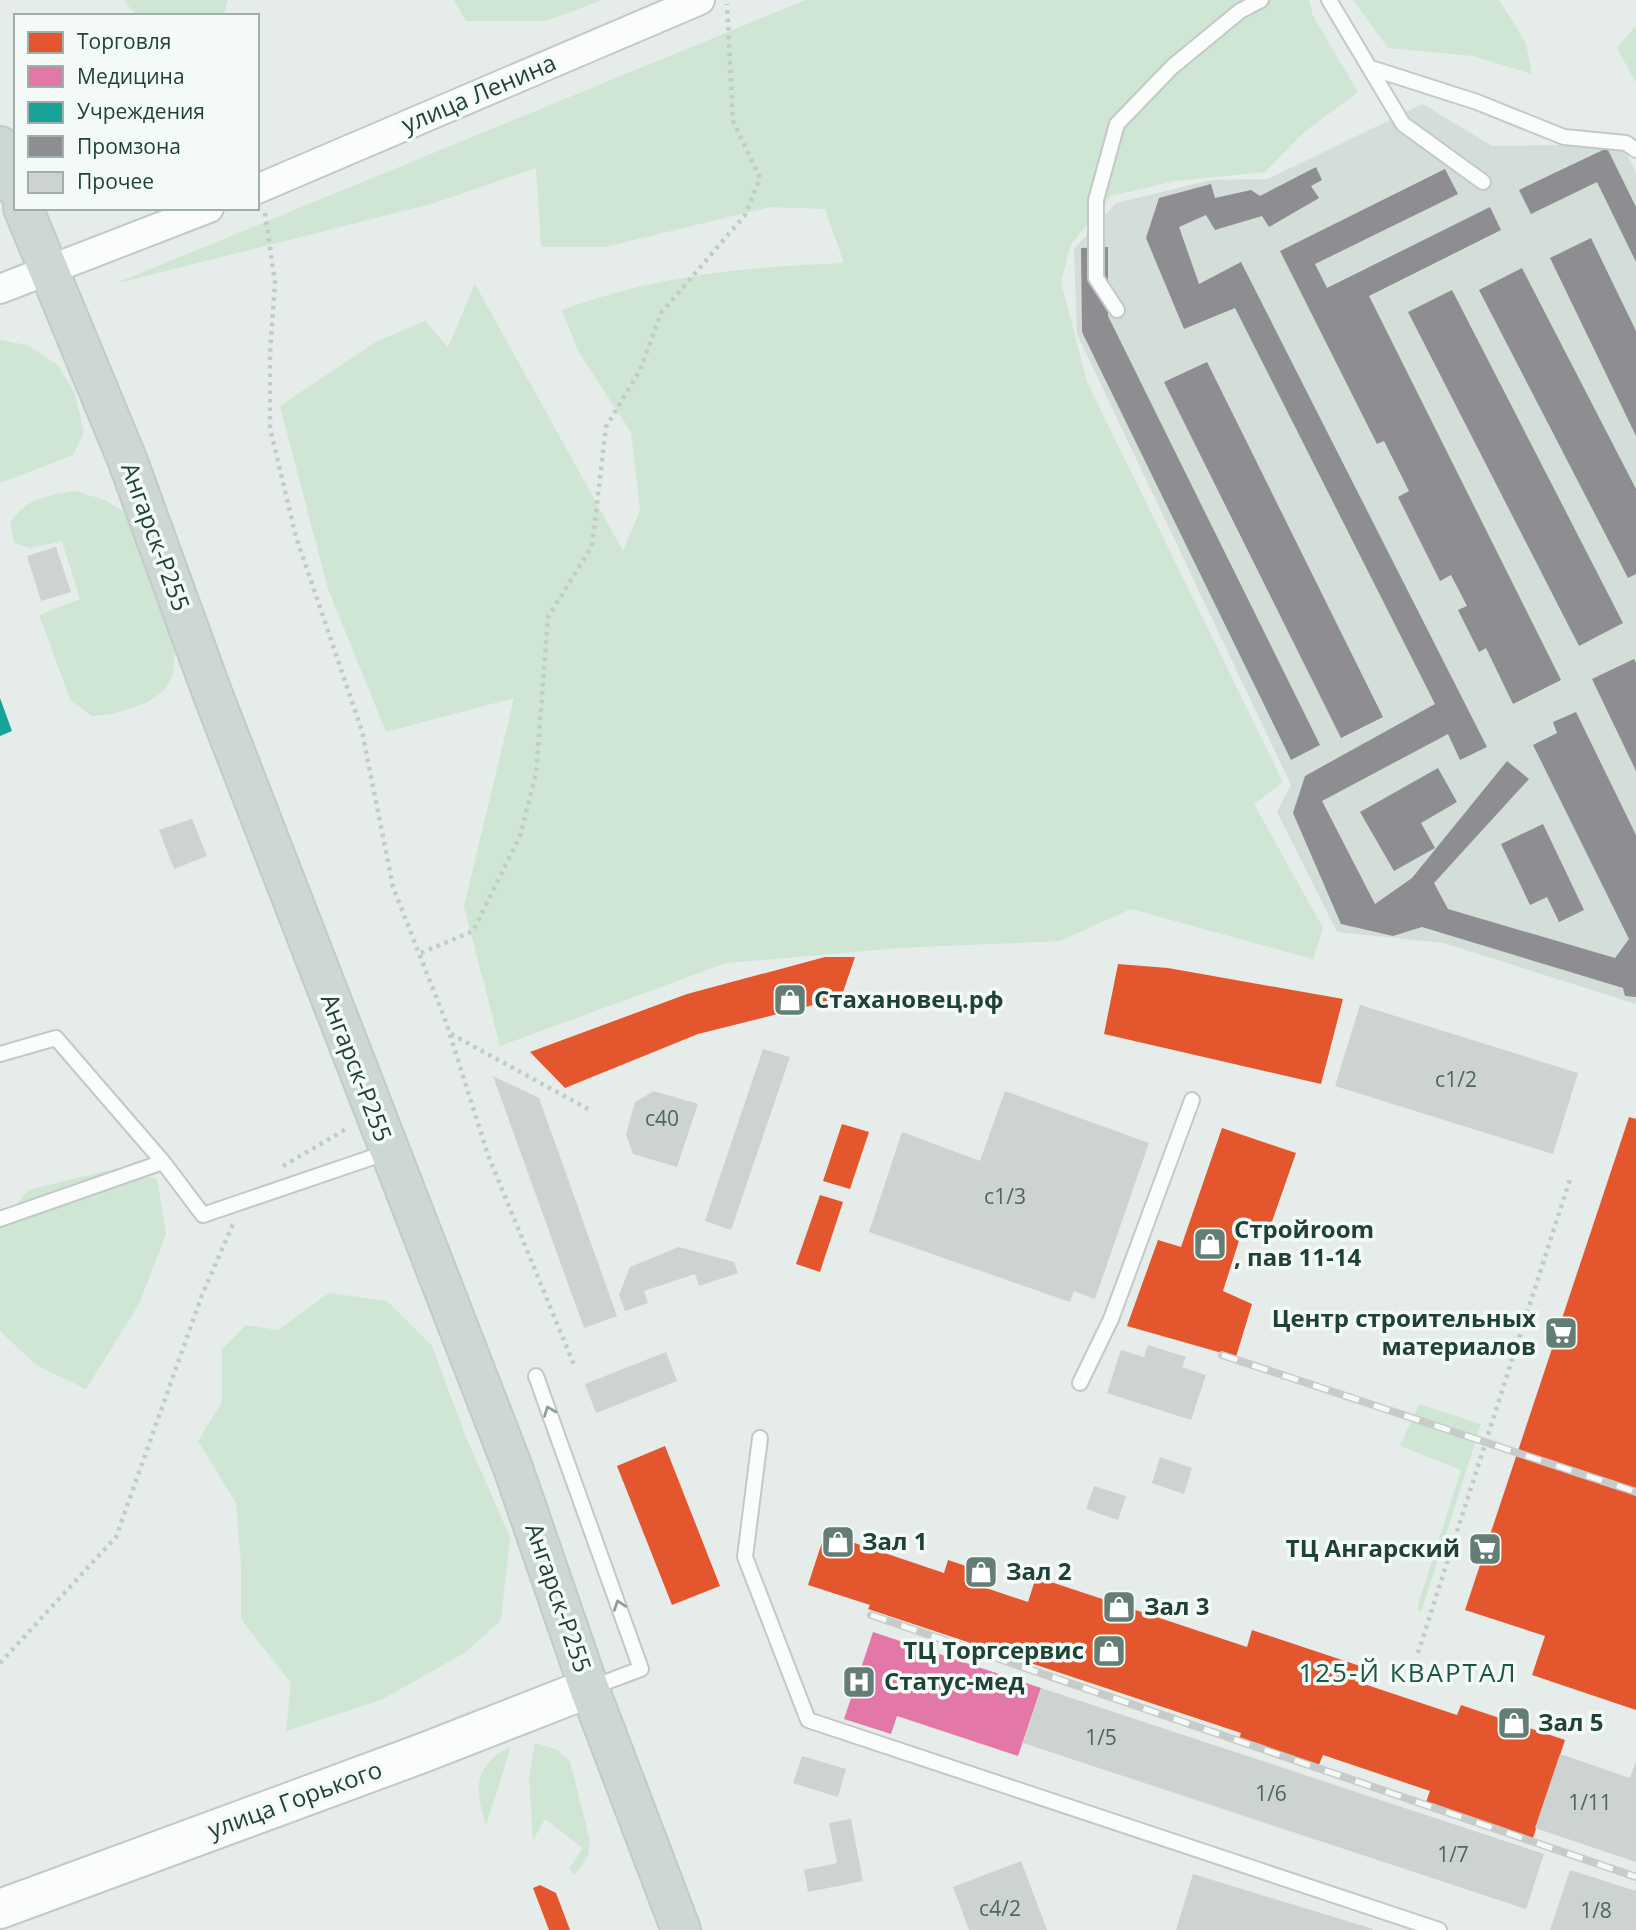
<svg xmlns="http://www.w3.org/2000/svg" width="1636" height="1930" font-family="'Open Sans',sans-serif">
  <rect width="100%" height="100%" fill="#e6ece9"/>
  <path fill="#d3ded8" d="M1423,104L1492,146L1622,144L1636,173V1004L1444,943L1337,932L1277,812L1291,785L1077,334L1074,249L1116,203L1212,180L1268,179Z"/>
  <path fill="#cee6d3" d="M124,0H228L223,16H136Z
    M454,0H602L546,21H466Z
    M806,0H1309L1313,16L1358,92L1304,132L1265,172L1175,181L1111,196L1071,244L1061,282L1087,382L1283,782L1254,804L1323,928L1313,959L1131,909L1060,941L899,948L726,963L500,1046L464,906L514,698L386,732L328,589L280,406L376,342L425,321L448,347L475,284L623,551L640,510L631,432L579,353L562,310C657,275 744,267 844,263L825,209L770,207L605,247H541L536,168L431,204L114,284Z
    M1353,0H1499L1526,43L1532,74L1473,56L1388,48Z
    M1636,25V83L1617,48Z
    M0,340L27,345L58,365L75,394L84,432L73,455L0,483Z
    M75,491L105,500L124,512L175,649L173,674L164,691L146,703L112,714L92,716L71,701L39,615L80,599L62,541L31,548L14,543L10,523C26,498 47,496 75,491Z
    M118,1168L157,1179L166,1234L139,1304L86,1389L36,1365L0,1331V1227L28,1190Z
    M329,1293L387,1301L432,1346L466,1437L510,1537L501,1620L466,1652L381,1700L286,1731L291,1683L241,1619V1564L236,1503L198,1441L222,1402V1349L246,1325L278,1330Z
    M1419,1404L1481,1424L1421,1613L1417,1608L1461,1470L1400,1446Z
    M535,1743L556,1749L570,1761L590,1840L588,1856L575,1875L569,1869L583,1848L545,1819L533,1840L529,1778Z
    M511,1746L486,1826C475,1787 472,1768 511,1746Z"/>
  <path fill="#e4572e" d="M825,957H855L841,998L698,1034L565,1088L530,1052L687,994Z
    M1118,964L1168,968L1343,999L1321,1084L1104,1034Z
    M1629,1117L1636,1119V1710L1532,1675L1545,1636L1465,1610Z
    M842,1124L869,1132L850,1189L823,1181Z
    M1222,1128L1296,1153L1268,1233L1244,1225L1223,1291L1252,1304L1236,1357L1127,1326L1158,1240L1181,1247Z
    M820,1195L843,1202L820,1272L796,1264Z
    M665,1446L720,1586L672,1605L617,1466Z
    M825,1533L944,1573L948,1560L990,1574L986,1588L1028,1602L1036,1577L1247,1647L1252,1630L1360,1666L1355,1681L1457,1715L1461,1705L1565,1740L1532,1841L1425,1805L1430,1791L1323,1755L1318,1767L1238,1741L1241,1733L868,1609L870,1605L808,1585Z
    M540,1885L556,1893L570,1930H549L533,1888Z"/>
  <path fill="#e377a8" d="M873,1632L1041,1688L1018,1756L897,1716L891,1734L844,1719Z"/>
  <path fill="#17a398" d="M0,698L12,731L0,736Z"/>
  <path fill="#8d8d92" d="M1607,148L1636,207V262L1597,182L1531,214L1519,190Z
    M1316,167L1322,180L1311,186L1319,198L1269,227L1262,216L1215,230L1206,215L1179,227L1199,284L1241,262L1487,747L1460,760L1448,734L1322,801L1375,904L1412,878L1507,761L1529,779L1434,883L1448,909L1615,958L1629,939L1533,745L1557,733L1553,722L1576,712L1636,835V997L1625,996L1623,988L1422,927L1393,936L1341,924L1293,813L1305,776L1435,704L1235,308L1184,329L1146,238L1159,198L1211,184L1215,198L1251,190L1260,196Z
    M1445,169L1458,194L1315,264L1327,288L1490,207L1501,230L1369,296L1561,680L1513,704L1486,648L1479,652L1458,610L1467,606L1451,575L1440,581L1398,497L1409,491L1384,441L1377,444L1280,251Z
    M1591,238L1636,331V436L1550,258Z
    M1108,247V316L1320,745L1291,760L1082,332L1081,248Z
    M1522,268L1636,489V574L1628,578L1479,290Z
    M1452,290L1623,623L1579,646L1408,312Z
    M1207,362L1383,717L1341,738L1164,382Z
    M1634,659L1636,663V771L1592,679Z
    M1438,768L1457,802L1421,823L1435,848L1394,871L1360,812Z
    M1543,824L1584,910L1559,922L1547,897L1530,905L1501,844Z"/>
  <path fill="#ccd3d0" d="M56,547L71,592L41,601L27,556Z
    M192,819L207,856L174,869L159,830Z
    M1360,1005L1578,1073L1553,1154L1335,1086Z
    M763,1049L790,1057L731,1230L705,1221Z
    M493,1076L539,1098L617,1316L584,1328Z
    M654,1091L698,1104L677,1167L633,1154L626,1134L635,1102Z
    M1005,1091L1149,1143L1095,1299L1074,1291L1070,1302L869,1232L902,1132L980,1161Z
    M679,1247L734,1262L738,1273L699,1286L695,1274L644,1291L648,1303L625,1311L619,1295L630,1267Z
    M1148,1345L1186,1357L1182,1367L1206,1375L1191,1420L1107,1393L1121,1350L1144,1357Z
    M666,1352L677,1381L596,1413L585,1384Z
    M1160,1457L1192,1468L1184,1494L1152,1483Z
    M1094,1486L1126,1496L1118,1520L1086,1509Z
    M1041,1688L1544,1854L1526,1909L1023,1743Z
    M1560,1754L1630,1778L1636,1761V1862L1535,1828Z
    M802,1756L846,1769L838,1797L793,1783Z
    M851,1819L863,1881L808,1892L804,1870L837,1863L829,1823Z
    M1021,1861L1047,1930H969L953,1887Z
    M1570,1870L1636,1891V1930H1550Z
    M1193,1874L1373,1929V1930H1176Z"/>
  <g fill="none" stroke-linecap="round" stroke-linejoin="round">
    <defs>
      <path id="lane" d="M1329,0L1403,124L1483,182
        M1371,68L1477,102L1564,137L1626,143L1636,150
        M1117,310L1096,278V200L1117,124L1172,67L1240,11L1261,0
        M0,1054L56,1038L163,1162
        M0,1219L163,1162L203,1215L388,1152
        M536,1376L641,1669L590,1688
        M1080,1383L1111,1319L1192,1100
        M760,1438L745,1557L808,1720L1439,1930"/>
      <path id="street" d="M257,189L700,0
        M0,289L209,208"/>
      <path id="secondary" d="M0,1909L420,1754L589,1688"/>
      <path id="primary" d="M0,146L16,188
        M23,208L127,459L213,695L513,1468L589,1688L681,1930"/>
    </defs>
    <use href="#lane" stroke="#c3c9c6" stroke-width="18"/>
    <use href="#street" stroke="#c3c9c6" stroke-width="32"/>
    <use href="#secondary" stroke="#c1cac6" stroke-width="42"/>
    <use href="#primary" stroke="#c1cbc7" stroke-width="42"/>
    <path stroke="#c1ccc7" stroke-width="4.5" stroke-dasharray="3.5 5" stroke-linecap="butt" d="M265,213L275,282L270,353V428L296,537L362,731L393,887L446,1022L488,1155L574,1365
      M421,953L473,931L520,836L536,774L548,617L592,546L606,427L640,370L661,313L745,215L760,178L733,121L727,4
      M451,1034L588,1109
      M283,1166L348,1128
      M1418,1653L1571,1176
      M0,1663L116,1537L202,1295L233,1224"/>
    <use href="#lane" stroke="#fbfcfc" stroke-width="14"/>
    <use href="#street" stroke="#fbfcfc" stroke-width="28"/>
    <use href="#secondary" stroke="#fbfcfc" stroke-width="38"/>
    <use href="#primary" stroke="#cdd8d4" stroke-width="38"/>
    <defs>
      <path id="rail" d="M1222,1355L1636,1492
        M871,1615L1636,1877"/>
    </defs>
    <use href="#rail" stroke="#c7ccca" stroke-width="8"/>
    <use href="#rail" stroke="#f4faf7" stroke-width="5" stroke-dasharray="16" stroke-linecap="butt"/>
  </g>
  <defs><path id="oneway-chevron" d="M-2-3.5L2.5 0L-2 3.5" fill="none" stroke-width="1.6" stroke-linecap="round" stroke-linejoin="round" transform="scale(1.75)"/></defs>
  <g stroke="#8e9f99">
    <use href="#oneway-chevron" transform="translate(549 1411) rotate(-111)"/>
    <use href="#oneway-chevron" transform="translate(619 1605) rotate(-109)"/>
  </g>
  <defs>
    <symbol id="shop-square" viewBox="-11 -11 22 22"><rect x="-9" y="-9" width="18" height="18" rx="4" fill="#657e75" stroke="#f4faf7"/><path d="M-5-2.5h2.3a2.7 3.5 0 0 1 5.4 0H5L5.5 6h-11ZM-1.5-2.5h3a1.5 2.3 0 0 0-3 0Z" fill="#fff"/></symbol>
    <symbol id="supermarket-square" viewBox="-11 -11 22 22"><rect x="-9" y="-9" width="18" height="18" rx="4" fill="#657e75" stroke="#f4faf7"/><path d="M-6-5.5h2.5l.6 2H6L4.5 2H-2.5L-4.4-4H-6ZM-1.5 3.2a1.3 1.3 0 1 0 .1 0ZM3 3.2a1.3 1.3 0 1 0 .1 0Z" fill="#fff"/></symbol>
    <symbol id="hospital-square" viewBox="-11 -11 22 22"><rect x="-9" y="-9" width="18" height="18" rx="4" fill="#657e75" stroke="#f4faf7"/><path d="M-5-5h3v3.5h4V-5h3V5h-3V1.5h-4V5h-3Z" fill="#fff"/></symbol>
  </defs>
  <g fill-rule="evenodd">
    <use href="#shop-square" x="771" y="981" width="38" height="38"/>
    <use href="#shop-square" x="1191" y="1225" width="38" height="38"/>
    <use href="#supermarket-square" x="1542" y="1314" width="38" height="38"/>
    <use href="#shop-square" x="819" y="1523" width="38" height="38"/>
    <use href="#supermarket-square" x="1466" y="1530" width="38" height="38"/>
    <use href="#shop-square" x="962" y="1553" width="38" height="38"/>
    <use href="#shop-square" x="1100" y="1588" width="38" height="38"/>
    <use href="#shop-square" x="1090" y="1632" width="38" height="38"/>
    <use href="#hospital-square" x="840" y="1663" width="38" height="38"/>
    <use href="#shop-square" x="1495" y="1704" width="38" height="38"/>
  </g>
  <g text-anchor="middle" stroke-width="7" stroke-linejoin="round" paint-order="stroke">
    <g font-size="21" fill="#4c675d">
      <text x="1456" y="1087">с1/2</text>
      <text x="662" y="1126">с40</text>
      <text x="1005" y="1204">с1/3</text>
      <text x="1101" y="1745">1/5</text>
      <text x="1271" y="1801">1/6</text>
      <text x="1590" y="1810">1/11</text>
      <text x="1453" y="1862">1/7</text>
      <text x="1000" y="1916">с4/2</text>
      <text x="1596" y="1918">1/8</text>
    </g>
    <g font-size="24" fill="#204236" stroke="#f4faf7">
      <text transform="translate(479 94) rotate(-23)" y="8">улица Ленина</text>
      <text transform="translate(155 537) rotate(70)" y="8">Ангарск-Р255</text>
      <text transform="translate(356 1068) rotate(69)" y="8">Ангарск-Р255</text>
      <text transform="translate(558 1598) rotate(71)" y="8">Ангарск-Р255</text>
      <text transform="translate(295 1800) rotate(-20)" y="8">улица Горького</text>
    </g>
    <g font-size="24" font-weight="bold" fill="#204236" stroke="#f4faf7" text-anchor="start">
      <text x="814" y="1008">Стахановец.рф</text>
      <text x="1234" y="1238">Стройroom<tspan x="1234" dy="28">, пав 11-14</tspan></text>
      <text x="1536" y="1327" text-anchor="end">Центр строительных<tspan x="1536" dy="28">материалов</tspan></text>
      <text x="862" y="1550">Зал 1</text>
      <text x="1460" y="1557" text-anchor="end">ТЦ Ангарский</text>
      <text x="1006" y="1580">Зал 2</text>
      <text x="1144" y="1615">Зал 3</text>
      <text x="1084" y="1659" text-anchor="end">ТЦ Торгсервис</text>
      <text x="884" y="1690">Статус-мед</text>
      <text x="1538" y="1731">Зал 5</text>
    </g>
    <g font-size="26" letter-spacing="2" fill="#195742" stroke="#f4faf7">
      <text x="1408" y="1682">125-Й КВАРТАЛ</text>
    </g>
  </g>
  <rect x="14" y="14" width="245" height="196" fill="#f4faf7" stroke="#9fb0aa" stroke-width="2"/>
  <rect x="28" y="32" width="35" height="21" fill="#e4572e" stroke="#9fb0aa" stroke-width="2"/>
  <text x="77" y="49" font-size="21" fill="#204236">Торговля</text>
  <rect x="28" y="66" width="35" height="21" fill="#e377a8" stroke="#9fb0aa" stroke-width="2"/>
  <text x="77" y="84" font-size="21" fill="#204236">Медицина</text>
  <rect x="28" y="102" width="35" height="21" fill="#17a398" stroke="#9fb0aa" stroke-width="2"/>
  <text x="77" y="119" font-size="21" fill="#204236">Учреждения</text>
  <rect x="28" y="136" width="35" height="21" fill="#8d8d92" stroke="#9fb0aa" stroke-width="2"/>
  <text x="77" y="154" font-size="21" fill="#204236">Промзона</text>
  <rect x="28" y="172" width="35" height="21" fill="#ccd3d0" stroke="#9fb0aa" stroke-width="2"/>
  <text x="77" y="189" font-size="21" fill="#204236">Прочее</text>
</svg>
